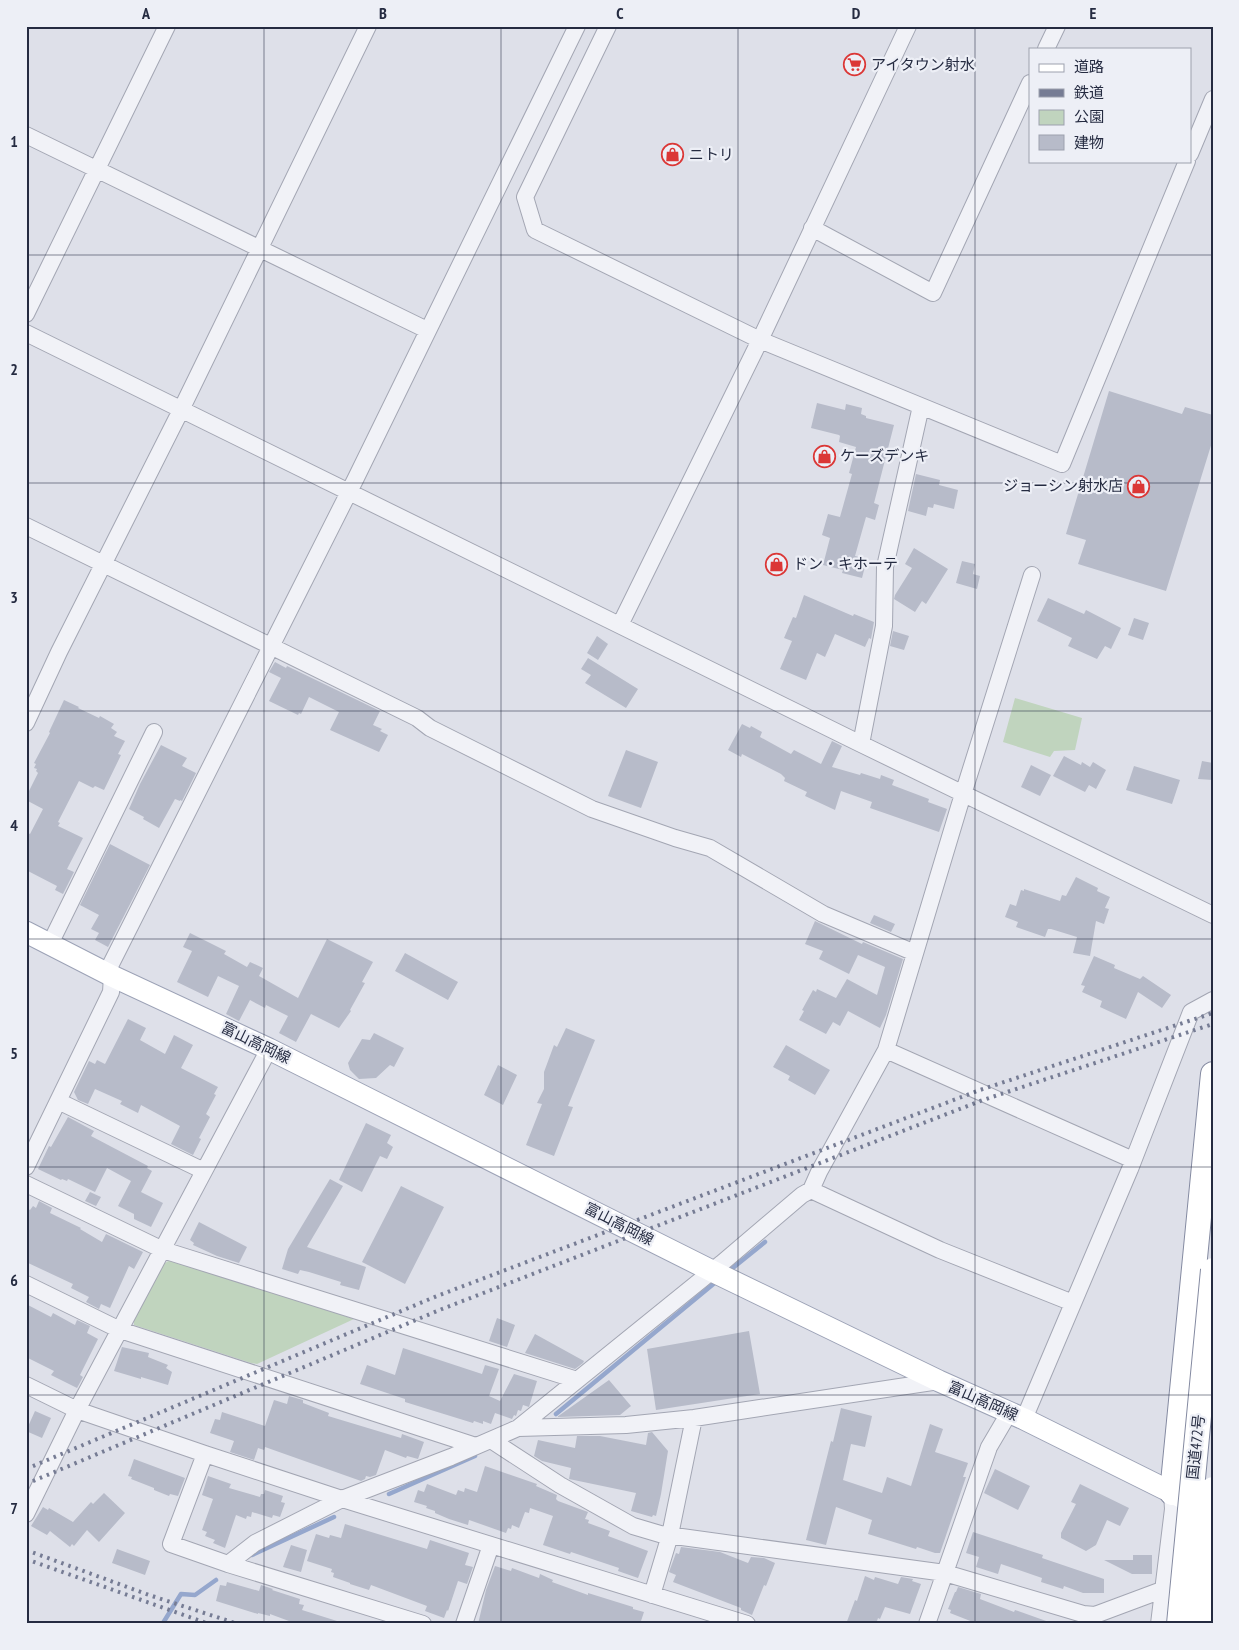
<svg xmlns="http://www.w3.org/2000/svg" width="1239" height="1650" font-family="'PT Sans Narrow','Noto Sans JP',sans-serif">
  <rect width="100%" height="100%" fill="#dee0e9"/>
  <path fill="#c0d4be" d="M1015,698L1082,718L1075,750L1054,751L1050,757L1003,742Z
    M170,1260L354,1319L257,1364L251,1363L134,1325V1317L160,1266Z"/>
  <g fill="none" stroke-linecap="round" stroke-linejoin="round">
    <path stroke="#95a7cd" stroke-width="4.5" d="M729,1271L765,1242
      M556,1414L717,1281
      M389,1494L475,1456
      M252,1555L334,1517
      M161,1624L163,1623L181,1594L195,1595L216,1580"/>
  </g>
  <path fill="#b7bbc9" d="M1109,391L1182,414L1185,407L1213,415V439L1166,591L1078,564L1086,540L1066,534Z
    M817,403L845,410L846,404L862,408L861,414L866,416V418L894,425L874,503L879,505L875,520L866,517L855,556L867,559L862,578L842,573L843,570L823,565L830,538L822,535L828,514L840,517L852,474L849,473L856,447L839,442L840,436L839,435L811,428Z
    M916,474L940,480L939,485L958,490L954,509L934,504L933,508L928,507L926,516L908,511Z
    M914,548L948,569L926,604L922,601L915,612L894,599L895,595L912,568L905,564Z
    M962,561L975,564L973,574L980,576L977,589L956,583Z
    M804,595L853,616L854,614L874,622L871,639L869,638L865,647L835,634L825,657L817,653L806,680L780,669L792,641L784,638L793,617L796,618Z
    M1048,598L1084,614L1086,610L1121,628L1111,649L1105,646L1097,659L1068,646L1072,638L1037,621Z
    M1134,618L1149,623L1143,640L1128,635Z
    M893,631L909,636L904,650L890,646Z
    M597,636L608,644L598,660L587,653Z
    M588,658L638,689L626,708L585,683L591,675L581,669Z
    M275,662L286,668L287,666L380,711L373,725L382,729L380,731L388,735L379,752L330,730L339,712L309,697L301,714L299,713L298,715L269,701L281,678L269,672Z
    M64,700L79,707L78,708L99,718L100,716L114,724L111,728L117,732L114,736L125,741L118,754L121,755L104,790L95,786L93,788L79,781L58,822L60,823L58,826L83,838L67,869L74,872L63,894L55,890L57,886L26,870V832L30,834L43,809L26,800V797L38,773L36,771L37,769L34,768L36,764L34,763L50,733L49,732Z
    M742,724L750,728L751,726L762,732L760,737L791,754L794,750L821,764L832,741L842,746L832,767L860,775L861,773L880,779L881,775L894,780L892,785L929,799L928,802L947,809L939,832L870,808L872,802L841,791L835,810L805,796L807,792L784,781L785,778L781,774L742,754L741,757L728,750Z
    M161,745L187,758L182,766L196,773L182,801L180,800V801L175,799L159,828L143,819L144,817L129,809L140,784Z
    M626,750L658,762L641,808L608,796Z
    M1064,756L1081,765L1082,762L1090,767L1093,762L1106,770L1096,789L1089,785L1085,792L1053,776Z
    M1202,761L1213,763V780L1198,779Z
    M1031,765L1051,775L1040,796L1021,787Z
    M1134,766L1180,780L1172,804L1126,790Z
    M110,844L150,865L108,947L95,940L99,933L91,929L99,915L80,905Z
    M1076,877L1098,888L1097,891L1110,897L1105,908L1109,909L1104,924L1096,921L1090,956L1073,953L1077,937L1051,929H1048L1045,937L1016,927L1018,922L1005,917L1010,904L1016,906L1021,890L1024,891V889L1060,901L1062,895L1066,896Z
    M874,915L895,924L891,932L870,923Z
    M815,921L862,944L863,942L903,959L886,1015L880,1028L848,1011L840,1026L833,1022L826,1034L799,1020L804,1011L802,1010L813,990L816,992L817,989L836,998L847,979L877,995L885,967L858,955L849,974L819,959L823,951L805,944Z
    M190,933L226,951L224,954L247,967L250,962L263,968L259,976L298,998L327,939L373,962L362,982L365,983L350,1010L351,1011L339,1028L311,1014L296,1042L279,1033L288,1016L266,1005L265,1008L250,1000L239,1021L226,1014L239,986L218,976L208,997L177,982L192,951L183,947Z
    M405,953L458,982L448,1000L395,971Z
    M1094,956L1115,965L1114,968L1140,979L1143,976L1171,995L1162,1008L1138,992L1126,1019L1100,1007L1102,1001L1082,992L1085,986L1081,985Z
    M128,1019L146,1028L140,1040L165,1054L174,1035L193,1045L181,1068L218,1087L214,1094L216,1095L206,1114L210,1117L199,1138L201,1139L193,1155L171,1144L180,1126L141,1105L138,1113L120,1104L122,1101L95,1089L88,1104L78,1100L74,1092L89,1061L95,1064L97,1060L105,1064Z
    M566,1028L595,1040L568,1106L573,1107L554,1156L526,1145L542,1104L537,1103L544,1089V1072L554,1045L557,1047Z
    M374,1033L404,1048L394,1067L390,1065L376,1078L359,1079L350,1070L348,1063L362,1039L370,1040Z
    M786,1045L830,1070L815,1095L788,1080L790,1076L773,1067Z
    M498,1065L517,1075L503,1105L484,1095Z
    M68,1117L94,1131L91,1136L148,1166L147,1168L152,1171L141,1192L163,1203L151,1227L134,1219V1214L118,1206L131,1181L107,1168L95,1192L68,1179L67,1181L62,1179L61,1180L38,1169L49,1146L51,1147Z
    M366,1123L391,1135L387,1143L393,1147L387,1159L380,1156L362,1192L339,1180Z
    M330,1179L343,1186L307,1247L366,1267L359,1290L340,1285L341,1282L309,1272L300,1270L298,1274L282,1269L288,1249Z
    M401,1186L444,1207L405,1284L362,1262Z
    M90,1192L101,1197L96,1206L85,1201Z
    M39,1201L52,1208L50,1213L81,1228L80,1229L102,1242L106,1234L143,1252L134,1269L129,1266L110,1308L101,1304L99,1309L86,1302L89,1297L71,1288L73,1284L26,1262V1208L30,1210L33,1206L36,1208Z
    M199,1222L247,1247L239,1263L217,1256L193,1245L194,1243L190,1240Z
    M26,1304L51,1317L53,1313L75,1325L77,1320L90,1326L87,1333L98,1339L80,1375L83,1377L77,1388L51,1375L54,1371L26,1357Z
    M497,1318L515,1325L507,1347L489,1341Z
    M749,1331L760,1394L656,1410L647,1349Z
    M535,1334L584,1361L583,1363L575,1369L525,1353Z
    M122,1347L149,1353L148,1357L168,1365L166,1368L172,1372L168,1385L141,1377V1379L114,1371Z
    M403,1348L482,1374L485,1365L499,1369L489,1396L500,1401L514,1374L537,1381L529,1407L523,1405L521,1411L518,1410L516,1416L514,1415L512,1419L495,1413L491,1424L483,1421V1424L474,1421L473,1423L405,1402V1399L360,1384L367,1365L395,1375Z
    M609,1380L631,1406L620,1415L557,1417Z
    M289,1396L303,1400V1403L329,1413L328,1416L401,1438L402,1434L424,1442L418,1459L407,1456L406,1458L385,1450L376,1475L370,1477L366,1476L365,1479L361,1481L265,1447L264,1450L258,1448L254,1460L230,1452L234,1441L210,1433L215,1419L220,1420L222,1412L265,1426L274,1400L287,1404Z
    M841,1408L872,1416L865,1447L851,1444L843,1480L882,1493L887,1477L911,1486L930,1424L943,1429L935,1452L968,1463L963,1477H966L940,1553H935L917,1547L916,1549L868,1534L872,1520L836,1507L826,1545L806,1540L831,1441L833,1442Z
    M35,1411L51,1418L42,1438L26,1431Z
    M652,1432L668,1451L661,1494L656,1516L653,1515L652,1517L631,1511L636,1493L569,1479L571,1468L542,1461L534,1456L538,1440L575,1448L577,1436H600L646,1445L648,1433Z
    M134,1459L185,1478L178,1496L170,1494L169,1496L154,1490V1488L131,1479L132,1477L128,1476Z
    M485,1466L537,1484L536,1486L557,1495L556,1499L558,1501L588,1512L585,1519L589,1520L588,1523L610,1531L608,1536L648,1551L638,1578L618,1571L619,1568L571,1552L570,1554L543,1545L553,1516L530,1508L529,1513L525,1512L519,1528L512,1525L511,1529L508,1528L506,1533L472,1521L469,1520L468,1525L449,1519L435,1513V1511L426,1508L427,1506L414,1502L418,1490L424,1492L427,1484L456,1495L458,1490L464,1492L465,1488L477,1492Z
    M995,1469L1030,1486L1018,1510L984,1493Z
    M208,1476L231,1484L229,1488L260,1497L261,1494H264L265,1490L283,1496L281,1502L285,1503L280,1517L273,1515L272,1518L252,1512L251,1517L247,1516L246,1519L236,1515L225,1548L213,1543L215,1540L205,1536L207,1532L202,1530L213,1499L202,1495Z
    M1080,1484L1129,1508L1120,1526L1107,1520L1096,1545L1086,1551L1061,1538V1533L1076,1504L1071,1502Z
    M104,1493L125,1513L99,1542L87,1530L74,1546L72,1544L70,1547L50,1531L47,1535L31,1526L43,1507L48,1510L49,1508L73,1522L91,1502L93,1504Z
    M345,1524L427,1549L430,1540L469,1553L465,1565L473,1567L467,1584L458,1581L448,1611L447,1610L444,1618L425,1611L427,1606L371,1585L369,1590L350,1584V1583L333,1577L334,1573L331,1572L332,1569L307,1561L316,1534L329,1538L330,1535L341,1538Z
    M973,1532L1043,1555L1042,1558L1104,1579V1593H1083L1064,1586L1063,1589L1041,1582L1042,1578L1001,1564L998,1574L976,1567L979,1557L966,1553Z
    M291,1545L307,1550L301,1572L283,1567Z
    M681,1547L720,1552L748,1563L751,1557L764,1558L775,1563L766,1586L764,1585L752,1615L741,1610V1608L673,1582L676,1575L669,1572L676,1553L679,1554Z
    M117,1549L150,1561L145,1575L112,1563Z
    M1133,1555H1152V1574H1132L1104,1560H1133Z
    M495,1566L511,1571L512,1568L539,1578L540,1574L553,1580L552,1582L588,1595V1593L633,1607V1609L644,1612L640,1624H478L486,1590Z
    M865,1576L874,1580L875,1577L898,1584L901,1577L913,1579L912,1581L921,1584L910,1614L885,1607L880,1619L878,1618L876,1624H846L855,1600L857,1601Z
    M227,1582L259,1591L261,1585L273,1589L272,1590L300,1599L299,1604L304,1605L302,1610L337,1621L336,1624H297L270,1614V1616L258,1613V1614L216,1601L220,1585L226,1586Z
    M958,1587L981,1594L980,1599L1014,1612L1015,1610L1049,1622V1624H978L950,1613L951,1610L948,1609L955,1592H956Z"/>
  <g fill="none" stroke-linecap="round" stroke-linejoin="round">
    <defs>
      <path id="minor" d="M608,26L525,197L535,230L760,340L1062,464L1187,161
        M1046,49L1057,26
        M26,135L427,330
        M1190,154L1213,99
        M812,228L933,293L1030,83
        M26,314L167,26
        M26,333L861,744L1213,915
        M26,526L417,718L430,728L592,809L675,838L710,848L823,914L915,953
        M620,625L760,340L908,26
        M26,723L59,652L181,410L368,26
        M861,744L884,626L885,567L921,406
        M50,944L154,732
        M886,1050L1133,1160
        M58,1101L204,1171
        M26,1167L111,992L112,976L110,966L355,480L577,26
        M26,1184L163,1250L577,1380
        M811,1190L940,1250L1073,1303
        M26,1284L120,1330L476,1446
        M26,1385L77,1410L205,1454L342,1499L747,1624
        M1024,1419L1130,1169L1191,1012L1213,1000
        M518,1428L626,1425L694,1418L939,1381
        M491,1440L560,1485L633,1526L660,1534L945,1573L1083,1614L1095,1615L1162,1590
        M205,1454L171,1544L228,1564L255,1543L342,1499L451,1457L518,1428L722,1263L802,1195L811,1190L819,1172L886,1050L959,807L1032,575
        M26,1514L77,1410L269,1049
        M228,1564L423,1624
        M652,1595L670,1535L694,1418
        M464,1624L491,1545
        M927,1624L989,1447L1009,1413
        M1159,1624L1173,1509L1172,1493"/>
      <path id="major" d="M26,932L112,976L269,1049L714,1272L939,1381L1024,1419L1187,1500"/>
      <path id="highway" d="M1172,1493L1213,1074"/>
    </defs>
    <use href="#minor" stroke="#a3a6b3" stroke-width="18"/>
    <use href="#major" stroke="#9ca2b6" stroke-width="23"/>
    <use href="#highway" stroke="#848aa1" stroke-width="26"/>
    <use href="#minor" stroke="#f1f2f7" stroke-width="16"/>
    <use href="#major" stroke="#fff" stroke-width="21"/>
    <use href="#highway" stroke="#fff" stroke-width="24"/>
    <path stroke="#767c94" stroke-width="4" stroke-dasharray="2.5 5" stroke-linecap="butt" d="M26,1469L437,1296L980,1090L1213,1013
      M26,1484L442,1309L983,1100L1213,1024
      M26,1550L149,1595L238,1624
      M26,1559L209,1624"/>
    <defs>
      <path id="highway-bridge" d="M1179,1624L1213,1270
        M1201,1624L1213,1489"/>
    </defs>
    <use href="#highway-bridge" stroke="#848aa1" stroke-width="26" stroke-linecap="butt"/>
    <use href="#highway-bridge" stroke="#fff" stroke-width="24"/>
  </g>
  <path fill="none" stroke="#252b41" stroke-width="1" stroke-opacity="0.55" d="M264,26V1624M501,26V1624M738,26V1624M975,26V1624M26,255H1213M26,483H1213M26,711H1213M26,939H1213M26,1167H1213M26,1395H1213"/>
  <defs>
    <symbol id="supermarket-ring" viewBox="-11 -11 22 22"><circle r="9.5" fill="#edeff6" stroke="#db3736" stroke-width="1.5"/><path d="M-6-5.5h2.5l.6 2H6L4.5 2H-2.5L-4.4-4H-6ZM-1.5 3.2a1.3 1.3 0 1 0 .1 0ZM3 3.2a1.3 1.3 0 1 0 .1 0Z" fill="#db3736"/></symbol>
    <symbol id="shop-ring" viewBox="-11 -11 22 22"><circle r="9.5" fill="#edeff6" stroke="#db3736" stroke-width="1.5"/><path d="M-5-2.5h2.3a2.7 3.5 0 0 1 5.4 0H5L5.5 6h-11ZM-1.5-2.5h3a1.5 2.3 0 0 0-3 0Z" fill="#db3736"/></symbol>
  </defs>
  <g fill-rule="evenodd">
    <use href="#supermarket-ring" x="842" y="52" width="25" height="25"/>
    <use href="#shop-ring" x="660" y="142" width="25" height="25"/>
    <use href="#shop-ring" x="812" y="444" width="25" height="25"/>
    <use href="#shop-ring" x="1126" y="474" width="25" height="25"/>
    <use href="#shop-ring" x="764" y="552" width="25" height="25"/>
  </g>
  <g text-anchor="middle" stroke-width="4.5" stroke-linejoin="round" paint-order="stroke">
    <g font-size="15" fill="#252b41" stroke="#edeff6" text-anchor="start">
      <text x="871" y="70">アイタウン射水</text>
      <text x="689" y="160">ニトリ</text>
      <text x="840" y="461">ケーズデンキ</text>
      <text x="1123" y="491" text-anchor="end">ジョーシン射水店</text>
      <text x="793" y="569">ドン・キホーテ</text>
    </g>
    <g font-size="15" fill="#252b41" stroke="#edeff6">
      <text transform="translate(256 1043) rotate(26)" y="5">富山高岡線</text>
      <text transform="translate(619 1224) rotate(27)" y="5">富山高岡線</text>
      <text transform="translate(983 1401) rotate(24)" y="5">富山高岡線</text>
      <text transform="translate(1196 1447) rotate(-84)" y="5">国道472号</text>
    </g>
  </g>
  <rect width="1239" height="1650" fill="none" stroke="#edeff6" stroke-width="55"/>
  <rect x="1029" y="48" width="162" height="115" fill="#edeff6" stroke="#9da1ae"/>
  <rect x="1039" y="64" width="25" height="8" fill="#ffffff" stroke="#9da1ae"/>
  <text x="1074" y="72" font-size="15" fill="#252b41">道路</text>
  <rect x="1039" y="89" width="25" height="8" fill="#767c94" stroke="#9da1ae"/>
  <text x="1074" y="98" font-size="15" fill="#252b41">鉄道</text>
  <rect x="1039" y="110" width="25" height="15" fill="#c0d4be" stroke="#9da1ae"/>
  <text x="1074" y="122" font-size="15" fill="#252b41">公園</text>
  <rect x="1039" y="135" width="25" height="15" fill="#b7bbc9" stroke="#9da1ae"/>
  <text x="1074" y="148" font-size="15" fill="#252b41">建物</text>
  <rect x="28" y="28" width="1184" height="1594" fill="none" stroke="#252b41" stroke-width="2"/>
  <g font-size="16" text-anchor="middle" font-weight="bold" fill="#252b41">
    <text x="146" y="19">A</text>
    <text x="383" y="19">B</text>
    <text x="620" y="19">C</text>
    <text x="856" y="19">D</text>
    <text x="1093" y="19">E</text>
    <text x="14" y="147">1</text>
    <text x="14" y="375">2</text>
    <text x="14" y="603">3</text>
    <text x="14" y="831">4</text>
    <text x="14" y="1059">5</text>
    <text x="14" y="1286">6</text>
    <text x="14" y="1514">7</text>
  </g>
</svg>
